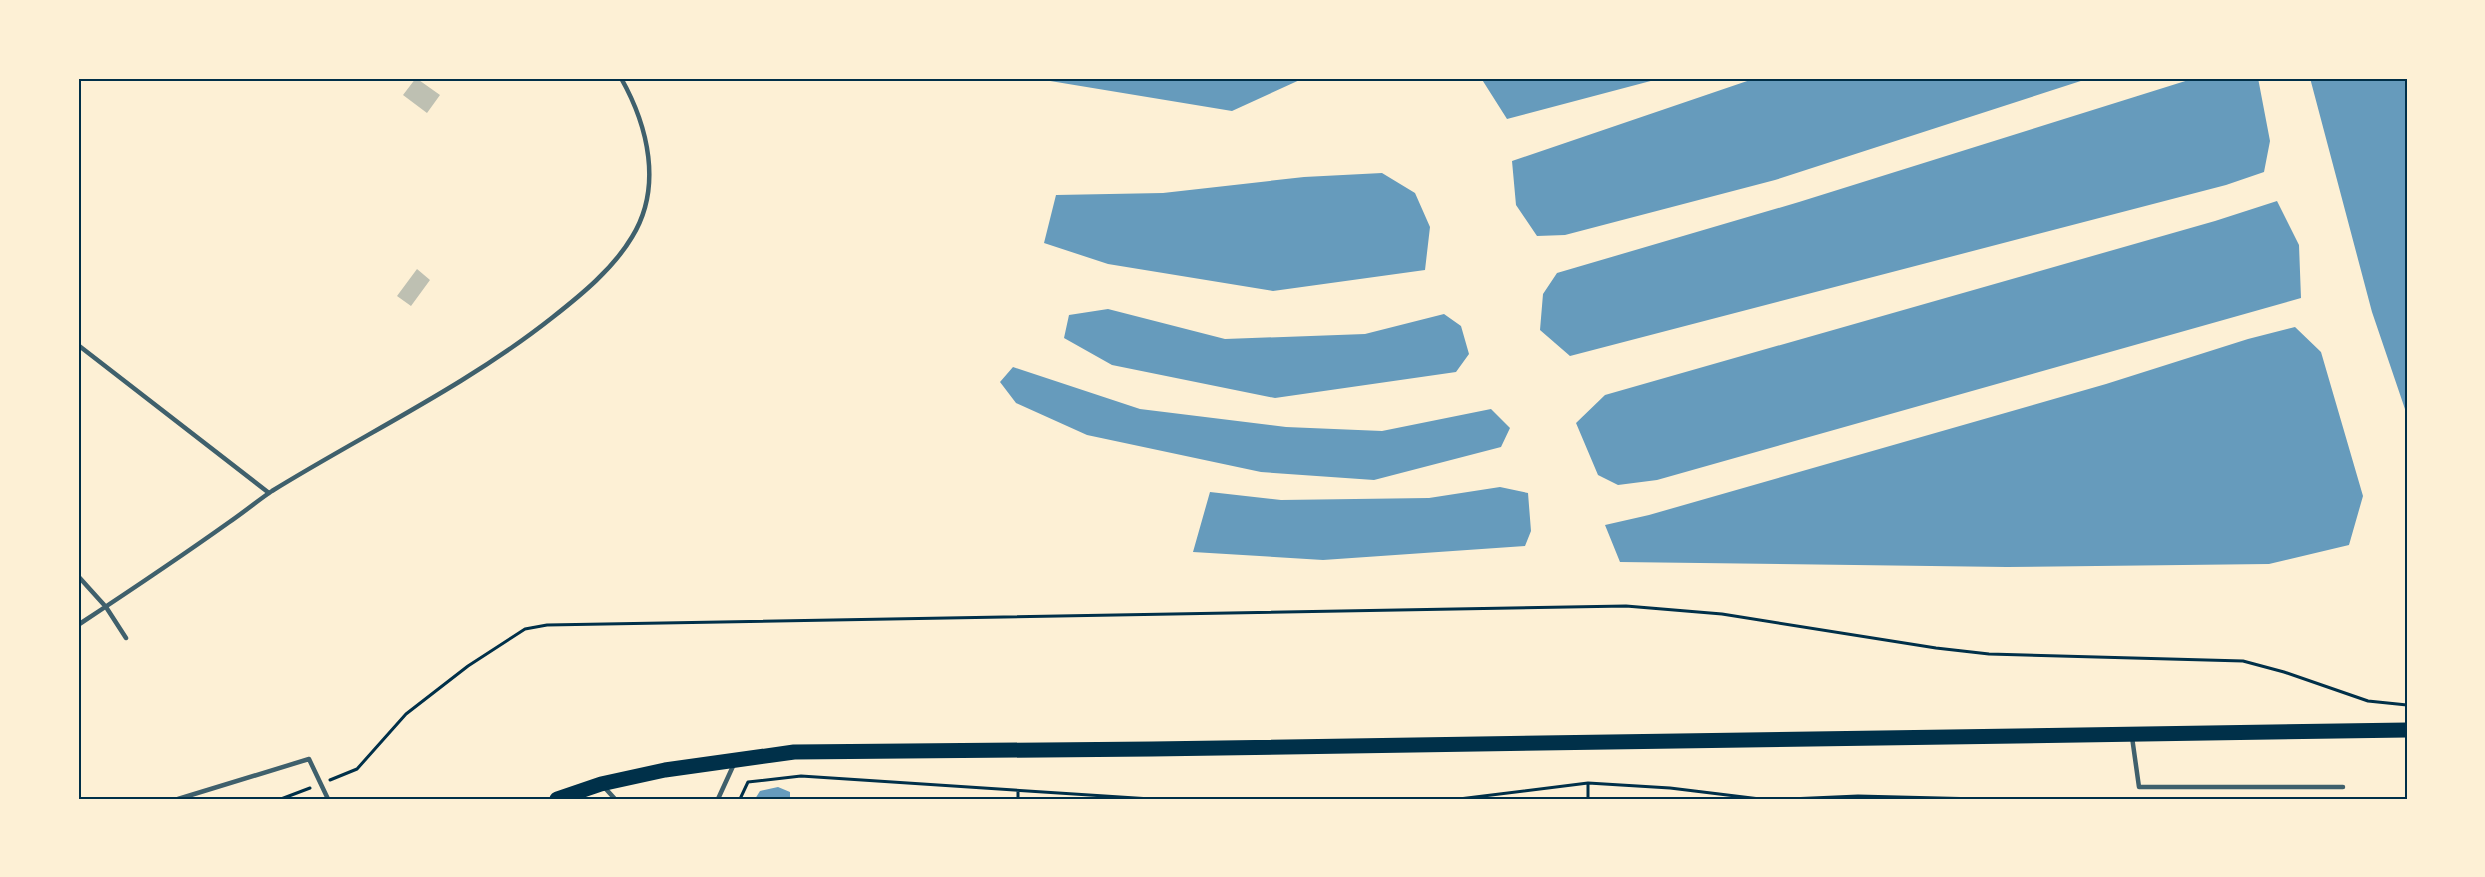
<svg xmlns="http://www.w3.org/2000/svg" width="2485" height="877" font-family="Montserrat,sans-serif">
  <rect width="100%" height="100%" fill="#fdf0d5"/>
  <path fill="#669bbc" d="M1032,78H1304L1232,111Z
    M1481,78H1662L1507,119Z
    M1756,78H2090L1775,180L1565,235L1537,236L1516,205L1512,161Z
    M2195,78H2258L2270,141L2264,172L2226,185L1570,356L1540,330L1543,294L1557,273L1799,202Z
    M2310,78H2407V415L2372,312Z
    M1382,173L1415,193L1430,227L1425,270L1273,291L1108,264L1044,243L1056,195L1163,193L1304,177Z
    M2277,201L2299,245L2301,298L1657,480L1618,485L1598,475L1576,423L1605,395L2215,221Z
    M1108,309L1225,339L1365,334L1444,314L1461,326L1469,354L1456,372L1275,398L1112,365L1064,338L1069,315Z
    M2295,327L2321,352L2363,496L2349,545L2269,564L2007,567L1620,562L1605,525L1649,515L2106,384L2248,339Z
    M1013,367L1140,409L1286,427L1382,431L1491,409L1510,428L1501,447L1374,480L1261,472L1087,435L1016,403L1000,382Z
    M1500,487L1528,493L1531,531L1525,546L1323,560L1193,552L1210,492L1281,500L1429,498Z
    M778,787L790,792V799H755L760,791Z"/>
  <path fill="#bec0b2" d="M416,78L440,95L427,113L403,95Z
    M417,269L430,280L411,306L397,296Z"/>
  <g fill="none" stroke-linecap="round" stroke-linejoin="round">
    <path stroke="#003049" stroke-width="3" d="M330,780L357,769L406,714L468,666L525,629L547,625L1626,606L1722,614L1936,648L1989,654L2243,661L2284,672L2368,701L2407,705
      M281,799L310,788
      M740,799L748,782L801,776L1151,799
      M1018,799V791
      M1459,799L1588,783L1670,788L1760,799
      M1588,799V783
      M1789,799L1858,796L1981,799"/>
    <path stroke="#3f606c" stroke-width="4.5" d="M78,345L269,493
      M78,576L106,607L126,638
      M78,625C128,592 179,558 228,523C243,513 257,501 272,491C366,433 466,386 553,317C581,295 613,269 632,237C663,187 648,126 621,78
      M2132,737L2139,787H2343
      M605,788L615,799
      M178,799L309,759L328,799
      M718,799L734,764"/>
    <path stroke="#003049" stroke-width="15" d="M557,799L601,784L665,770L794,752L1152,749L2407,730"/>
  </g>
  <rect width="2485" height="877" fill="none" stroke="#fdf0d5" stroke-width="159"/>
  <rect x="80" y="80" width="2326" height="718" fill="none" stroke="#003049" stroke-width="2"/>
</svg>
